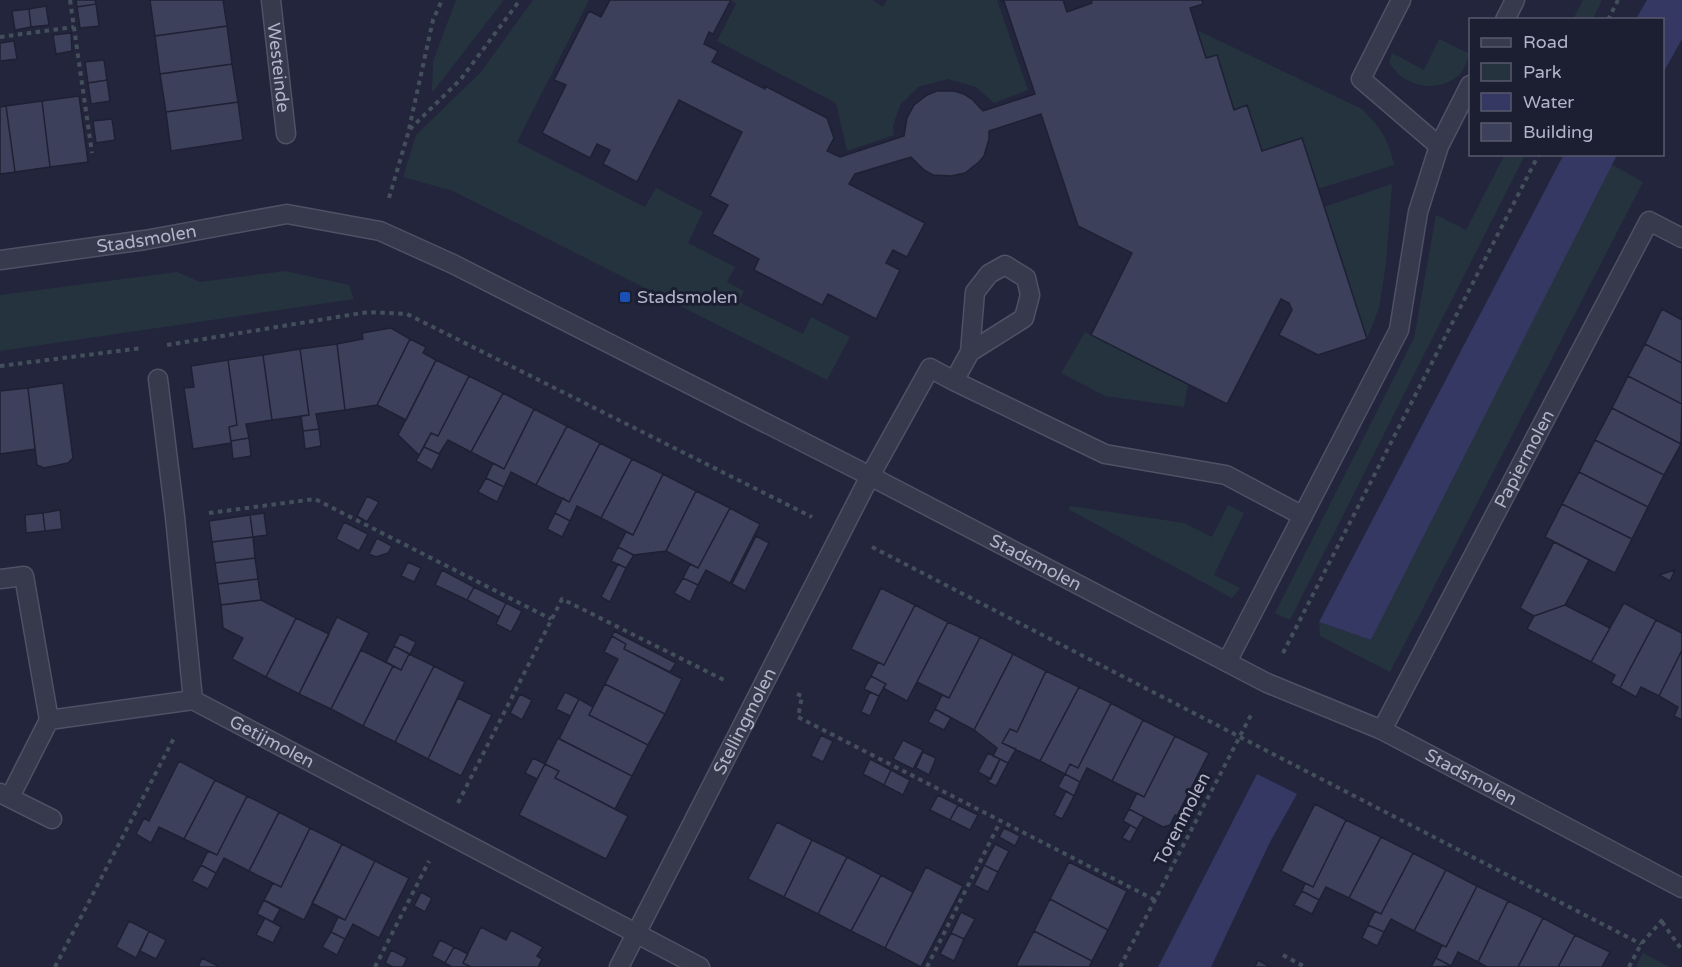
<svg xmlns="http://www.w3.org/2000/svg" width="1682" height="967" font-family="'Varela Round',sans-serif">
  <rect width="100%" height="100%" fill="#23253d"/>
  <path fill="#25333e" d="M456,0H504L432,93L433,61Z
    M533,0H589L517,142L645,207L656,188L703,212L688,243L735,267L727,282L744,291L739,302L803,334L811,317L850,337L827,380L453,191L403,177L416,135L481,72Z
    M730,0H873L883,7L887,0H997L1028,90L994,103L976,87L948,79L918,87L901,104L893,125L894,135L847,151L836,103L717,41L736,4Z
    M1583,0H1602L1593,19H1573Z
    M1197,30L1362,109C1381,128 1388,138 1394,165L1318,189L1262,151L1247,106L1234,110L1217,55L1206,58Z
    M1439,39L1470,54C1467,60 1464,71 1459,75C1437,95 1402,86 1389,62L1392,53L1424,70Z
    M1505,154L1525,155L1290,620L1275,613L1414,338L1436,215L1466,230Z
    M1611,164L1643,182L1390,672L1320,636L1319,622L1371,640Z
    M1392,184L1386,264L1379,308L1367,339L1324,207Z
    M285,271L349,285L354,299L0,351V295L177,272L200,282Z
    M1085,332L1188,385L1184,407L1105,396L1061,373Z
    M1228,505L1244,513L1214,575L1240,588L1232,598L1068,509L1070,506L1184,523L1212,537Z
    M1643,953L1670,967H1636Z"/>
  <path fill="#353862" d="M1647,0H1682V39L1663,73L1662,20L1636,19Z
    M1564,154L1617,155L1371,640L1319,622Z
    M1257,774L1297,794L1270,842L1211,967H1158Z"/>
  <path fill="#3d405b" stroke="#1e2034" stroke-width="1.5" d="M76,0H95L96,4L77,7Z
    M150,0H223L227,26L155,36Z
    M610,0H731L713,34L709,32L704,44L718,51L712,62L765,89V86L827,118L834,138L827,151L840,157L904,136L907,118L914,105L927,95L937,91H954L964,94L972,99L983,111L1035,94L1004,1L1002,2L1001,0H1063L1067,12L1092,3L1091,0H1202L1203,4L1190,8L1206,58L1217,55L1234,110L1247,105L1262,151L1302,138L1367,339L1318,355L1279,335L1292,310L1289,303L1281,299L1227,404L1091,335L1132,253L1078,226L1041,114L989,131V139L984,156L979,162L965,173L951,176L933,175L924,170L911,157L855,174L849,184L925,223L907,257L893,250L886,263L900,270L876,319L828,294L822,305L754,270L759,259L712,234L728,205L710,196L742,132L679,100L637,182L603,164L610,150L597,144L590,158L542,133L566,85L554,80L589,11L601,17Z
    M96,4L99,26L80,28L77,7Z
    M46,6L49,25L31,27L29,9Z
    M29,9L31,27L15,30L12,11Z
    M227,26L232,64L160,74L155,36Z
    M71,33L72,51L56,54L53,35Z
    M14,41L17,59L0,61V43Z
    M104,60L107,80L88,83L85,62Z
    M232,64L238,102L166,112L160,74Z
    M107,80L110,101L91,104L88,83Z
    M79,96L88,162L50,167L42,101Z
    M42,101L50,167L15,172L6,106Z
    M238,102L243,140L171,151L166,112Z
    M6,106L15,172L0,174V107Z
    M112,119L115,140L96,143L93,121Z
    M1662,309L1682,320V363L1645,344Z
    M391,328L410,339L377,405L345,410L337,344L363,339L362,333Z
    M410,339L426,347L423,353L436,360L406,420L377,405Z
    M337,344L345,410L316,414L319,429L303,431L301,416L309,415L300,349Z
    M1645,344L1682,363V404L1628,376Z
    M300,349L309,415L272,420L263,355Z
    M263,355L272,420L246,424L249,438L231,441L229,427L237,425L228,360Z
    M228,360L237,425L229,427L231,443L193,449L184,388L194,387L191,366Z
    M436,360L469,376L438,436L431,433L419,455L398,435Z
    M469,376L503,393L471,452L448,440L439,454L424,447L431,433L438,436Z
    M1628,376L1682,404L1681,444L1612,408Z
    M63,383L73,458L68,463L44,468L37,465L28,388Z
    M28,388L35,449L0,454V391Z
    M503,393L534,409L504,469L471,452Z
    M1612,408L1681,444L1664,475L1595,440Z
    M534,409L567,426L536,485L511,472L504,487L486,478L493,463L504,469Z
    M567,426L600,443L569,502L536,485Z
    M319,429L321,446L305,449L303,431Z
    M249,438L251,456L233,459L231,441Z
    M1595,440L1664,475L1648,507L1579,472Z
    M600,443L632,459L601,518L577,506L570,521L555,513L563,498L569,502Z
    M424,447L440,454L432,470L416,461Z
    M632,459L663,474L633,535L601,518Z
    M1579,472L1648,507L1632,539L1562,504Z
    M663,474L696,491L666,551L633,555L618,547L626,532L633,535Z
    M486,478L504,487L497,502L478,492Z
    M696,491L730,508L698,568L666,551Z
    M367,496L379,502L367,522L357,516Z
    M1562,504L1632,539L1615,573L1545,537Z
    M730,508L760,524L730,583L706,570L698,585L683,578L690,564L698,568Z
    M60,510L62,529L45,531L43,513Z
    M43,513L45,531L26,533L25,515Z
    M264,513L267,535L253,537L250,515Z
    M555,513L570,521L562,537L547,529Z
    M250,515L253,537L212,542L209,521Z
    M344,522L368,534L359,551L336,539Z
    M756,536L769,543L745,591L732,584Z
    M253,537L255,558L215,563L212,542Z
    M377,538L392,546L388,553L376,557L369,554Z
    M1554,542L1589,560L1565,605L1534,616L1520,608Z
    M618,547L634,555L626,568L611,561Z
    M255,558L258,579L218,584L215,563Z
    M408,562L421,568L414,582L401,576Z
    M618,564L626,568L610,602L601,597Z
    M442,570L474,587L467,600L435,585Z
    M1675,570L1670,581L1659,575Z
    M683,578L698,585L690,602L674,593Z
    M258,579L261,600L221,605L218,584Z
    M474,587L506,603L499,617L467,600Z
    M881,588L915,605L884,665L851,649Z
    M261,600L296,618L266,677L232,659L243,638L223,628L221,605Z
    M506,603L522,611L511,632L496,624Z
    M1624,603L1656,620L1620,688L1611,683L1615,675L1591,662Z
    M915,605L948,622L907,701L883,688L886,684L871,676L878,662L884,665Z
    M1565,605L1610,628L1591,662L1527,629L1534,616Z
    M337,617L369,633L331,709L299,694Z
    M296,618L329,634L299,694L266,677Z
    M1656,620L1682,633V650L1659,696L1641,687L1636,697L1620,688Z
    M948,622L980,637L949,698L917,682Z
    M614,631L676,663L670,672L624,649L626,644L612,636Z
    M400,634L416,642L410,654L394,646Z
    M612,636L626,644L624,649L682,679L665,714L605,684L618,659L604,652Z
    M980,637L1013,654L974,730L935,709L942,695L949,698Z
    M394,646L409,654L401,670L386,662Z
    M361,650L393,666L363,726L331,709Z
    M1682,650V720L1674,716L1678,707L1659,696Z
    M409,654L434,666L395,742L363,726L393,666L401,670Z
    M1013,654L1046,671L1017,732L1010,729L1002,743L1016,749L1008,763L993,756L997,748L974,730Z
    M434,666L465,682L428,759L395,742Z
    M1046,671L1079,687L1040,761L1002,743L1010,729L1017,732Z
    M871,676L886,684L879,696L864,689Z
    M605,684L665,714L648,745L589,715Z
    M1079,687L1111,703L1078,768L1070,764L1065,774L1040,761Z
    M565,692L579,699L570,716L556,709Z
    M870,692L879,696L870,716L861,712Z
    M520,694L532,700L522,720L510,713Z
    M458,698L492,715L461,776L428,759Z
    M579,699L593,707L589,715L648,745L632,776L559,739Z
    M1111,703L1143,720L1112,781L1087,768L1080,782L1065,774L1070,764L1078,768Z
    M935,709L951,718L944,730L928,722Z
    M1143,720L1175,736L1144,797L1112,781Z
    M821,735L833,741L823,762L811,756Z
    M1175,736L1209,753L1177,816L1175,815L1170,825L1163,827L1129,809L1137,793L1144,797Z
    M558,738L632,776L615,809L555,778L559,771L545,764Z
    M903,740L923,750L913,769L893,759Z
    M923,752L936,758L929,775L916,768Z
    M988,753L1000,759L991,779L978,772Z
    M533,758L545,764L537,779L525,773Z
    M870,759L891,770L884,785L863,774Z
    M1000,759L1008,763L996,786L988,782Z
    M179,761L215,780L184,839L159,827L151,843L136,834L144,818L149,821Z
    M545,764L559,771L555,778L628,816L606,859L519,815Z
    M891,770L910,780L903,795L884,785Z
    M1065,774L1080,782L1074,796L1058,787Z
    M215,780L247,796L217,855L184,839Z
    M1066,791L1074,796L1062,819L1054,815Z
    M938,795L958,805L950,820L930,810Z
    M247,796L279,812L249,871L224,858L216,873L201,865L208,851L217,855Z
    M1315,804L1346,820L1313,887L1281,871Z
    M958,805L978,815L970,830L950,820Z
    M1129,809L1144,817L1137,829L1123,821Z
    M279,812L310,828L281,887L249,871Z
    M1346,820L1381,837L1349,898L1326,887L1319,900L1302,891L1305,883L1313,887Z
    M777,822L812,840L784,897L748,879Z
    M1130,825L1137,829L1130,842L1122,838Z
    M310,828L342,844L304,920L264,900L273,883L281,887Z
    M1004,828L1020,836L1015,846L999,837Z
    M1381,837L1413,853L1381,914L1349,898Z
    M812,840L847,857L818,914L784,897Z
    M342,844L375,861L345,920L312,903Z
    M995,844L1009,851L998,872L984,865Z
    M1413,853L1446,870L1414,931L1391,919L1384,932L1368,925L1375,911L1381,914Z
    M847,857L881,875L851,931L818,914Z
    M375,861L409,878L379,938L353,924L345,939L331,932L338,917L345,920Z
    M1069,862L1127,891L1108,930L1050,899Z
    M201,865L216,873L208,889L192,881Z
    M984,865L998,872L988,892L974,885Z
    M926,867L963,886L921,967L885,948Z
    M1446,870L1477,886L1446,947L1414,931Z
    M881,875L913,892L885,948L851,931Z
    M1477,886L1508,901L1478,962L1458,952L1451,966L1436,958L1442,945L1446,947Z
    M1302,891L1319,900L1312,914L1294,905Z
    M421,892L432,898L425,912L414,906Z
    M1050,899L1108,930L1092,961L1034,931Z
    M264,900L280,909L273,922L257,914Z
    M1508,901L1543,918L1518,967H1487L1478,962Z
    M961,912L975,919L964,939L951,933Z
    M265,918L281,927L273,943L256,935Z
    M1543,918L1575,935L1558,967H1518Z
    M129,921L149,931L136,958L116,947Z
    M1368,925L1384,932L1377,946L1362,938Z
    M481,927L506,940L511,930L543,947L537,956L542,959L538,967H471L463,963Z
    M149,931L166,940L156,959L140,951Z
    M1034,931L1092,961L1089,967L1016,966Z
    M331,932L345,939L337,955L322,947Z
    M951,933L964,939L954,961L940,954Z
    M1575,935L1610,952L1602,967H1558Z
    M440,940L454,947L445,963L432,956Z
    M454,947L468,954L463,963L471,967H452L445,963Z
    M391,950L407,958L403,967H393L385,963Z
    M202,958L218,966V967H198Z
    M1436,958L1451,966L1431,967Z
    M1258,960L1270,967H1255Z"/>
  <g fill="none" stroke-linecap="round" stroke-linejoin="round">
    <defs>
      <path id="lane" d="M1401,0L1361,79L1439,146
        M1505,20L1515,0
        M954,381L1105,454L1226,475L1303,516
        M870,476L930,368L954,381L970,352L1024,318L1030,295L1026,278L1005,265L989,274L975,292L970,352
        M0,579L24,576L49,720L10,797
        M1227,662L1399,330L1418,212L1439,146L1470,85
        M49,720L193,700
        M0,793L52,819"/>
      <g id="street">
        <path id="s1" d="M271,0L286,134"/>
        <path id="s2" d="M0,260L145,240L287,214L380,231L453,264L870,476L1267,683L1382,730L1682,888"/>
        <path id="s3" d="M158,379L175,517L193,700L700,967"/>
        <path id="s4" d="M1382,730L1649,221L1682,238"/>
        <path id="s5" d="M619,967L870,476"/>
      </g>
    </defs>
    <use href="#lane" stroke="#4f5165" stroke-width="21"/>
    <use href="#street" stroke="#4f5165" stroke-width="21"/>
    <path stroke="#43505b" stroke-width="4" stroke-dasharray="4.5 4.5" stroke-linecap="butt" d="M70,0L92,153
      M1608,20L1618,0
      M0,37L74,27
      M409,129L433,20L442,0
      M389,198L409,130L461,79L520,0
      M167,345L368,312L407,314L812,517
      M0,366L142,348
      M209,513L315,499L551,619
      M872,547L1641,944
      M1283,653L1539,154
      M797,694L802,696L798,717L1155,900
      M458,803L562,599L726,681
      M1662,922L1682,950
      M1283,955L1305,967
      M55,967L175,736
      M375,967L429,861
      M927,967L1000,822
      M1120,967L1252,713
      M1629,967L1641,944L1665,917"/>
    <use href="#lane" stroke="#37394d" stroke-width="18"/>
    <use href="#street" stroke="#37394d" stroke-width="18"/>
  </g>
  <rect fill="#1a4fb4" stroke="#1c1e32" stroke-width="2" x="619" y="291" width="12" height="12" rx="3"/>
  <g text-anchor="middle" stroke-width="6" stroke-linejoin="round" paint-order="stroke">
    <g font-size="18" fill="#b3b4c8" stroke="#1c1e32">
      <text dy="6" stroke="none"><textPath href="#s1" startOffset="68">Westeinde</textPath></text>
      <text dy="6" stroke="none"><textPath href="#s2" startOffset="148">Stadsmolen</textPath></text>
      <text dy="6" stroke="none"><textPath href="#s4" startOffset="306">Papiermolen</textPath></text>
      <text dy="6" stroke="none"><textPath href="#s2" startOffset="1120">Stadsmolen</textPath></text>
      <text dy="6" stroke="none"><textPath href="#s5" startOffset="276">Stellingmolen</textPath></text>
      <text dy="6" stroke="none"><textPath href="#s3" startOffset="412">Getijmolen</textPath></text>
      <text dy="6" stroke="none"><textPath href="#s2" startOffset="1606">Stadsmolen</textPath></text>
      <text transform="translate(1182 819) rotate(-63)" y="6">Torenmolen</text>
    </g>
    <g font-size="18" fill="#b3b4c8" stroke="#1c1e32" text-anchor="start">
      <text x="637" y="303">Stadsmolen</text>
    </g>
  </g>
  <rect x="1469" y="18" width="195" height="138" fill="#1c1e32" stroke="#585a6e" stroke-width="1.5"/>
  <rect x="1481" y="38" width="30" height="9" fill="#37394d" stroke="#585a6e" stroke-width="1.5"/>
  <text x="1523" y="48" font-size="18" fill="#b3b4c8">Road</text>
  <rect x="1481" y="63" width="30" height="18" fill="#25333e" stroke="#585a6e" stroke-width="1.5"/>
  <text x="1523" y="78" font-size="18" fill="#b3b4c8">Park</text>
  <rect x="1481" y="93" width="30" height="18" fill="#353862" stroke="#585a6e" stroke-width="1.5"/>
  <text x="1523" y="108" font-size="18" fill="#b3b4c8">Water</text>
  <rect x="1481" y="123" width="30" height="18" fill="#3d405b" stroke="#585a6e" stroke-width="1.5"/>
  <text x="1523" y="138" font-size="18" fill="#b3b4c8">Building</text>
</svg>
